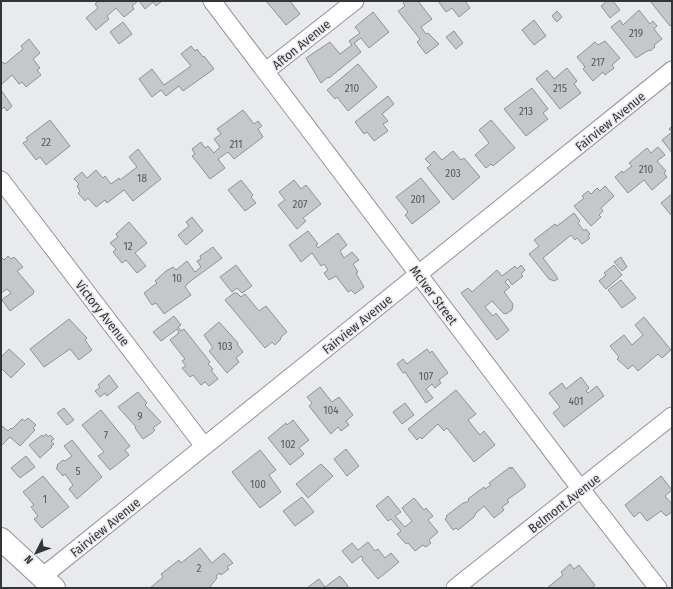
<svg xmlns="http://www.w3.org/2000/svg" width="673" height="589" font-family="'Fira Sans Condensed',sans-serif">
  <rect width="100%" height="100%" fill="#e9eaed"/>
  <path fill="#c6c7ca" stroke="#919294" d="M99,1H138L132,6L134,9L124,17L116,8L107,16L109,19L96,30L86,18L98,8L95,4Z
    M139,1H162L156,6L153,2L145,9Z
    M266,1H290L300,14L286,25Z
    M405,1H418L432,19L421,27L426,34L428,33L439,44L426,54L417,42L420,39L398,11L405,6L403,3Z
    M438,1H465L470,8L459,17L452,8L446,12Z
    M607,1H613L620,10L610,18L601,6Z
    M650,1H672V24L670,26Z
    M639,10L650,24L653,21L657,26L654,29L662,39L654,45L655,47L650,51L649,50L636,58L611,27L620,20L623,25Z
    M557,11L562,17L557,22L552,16Z
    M373,12L389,32L369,48L361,38L354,43L361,52L329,78L328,77L321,83L306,58L330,42L340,54L352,45L349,41L360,33L355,27Z
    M534,20L546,36L534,45L522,30Z
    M123,22L132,34L119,44L110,32Z
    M454,31L463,43L456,49L446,37Z
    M29,39L40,53L33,59L40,68L37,70L41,75L26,87L22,82L19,84L12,75L1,85V63L3,62L5,64L23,49L21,46Z
    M605,41L620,58L612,65L614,68L605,75L603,72L593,81L583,69L585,67L577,57L595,42L598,45Z
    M191,46L195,51L197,49L203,57L204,56L214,69L183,91L179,86L166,96L161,90L152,97L139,79L152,69L164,85L191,66L181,54Z
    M358,64L377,87L348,111L337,97L335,99L327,90Z
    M567,68L577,81L574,84L581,93L560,109L536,79L547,70L554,79Z
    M532,88L548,109L543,113L548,119L526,136L504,109Z
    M1,90L12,106L7,111L4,107L1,110Z
    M388,96L394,104L382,114L388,121L383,124L388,131L374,141L367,132L364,134L355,122Z
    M243,110L254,124L258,121L262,126L258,129L263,137L234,159L228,152L218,159L225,168L210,179L192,156L195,154L192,149L201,142L205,148L208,146L214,153L220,147L214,139L221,134L217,129Z
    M50,120L70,146L46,165L40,157L36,160L23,143L28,140L26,138Z
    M491,120L515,148L493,166L491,164L486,168L475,155L489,143L479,130Z
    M672,126V153L662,140L672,132L669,129Z
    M658,147L665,155L657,161L666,171L664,173L667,177L652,190L644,180L628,193L615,177L622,171L623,173L632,166L629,163L647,148L651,153Z
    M138,149L161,179L133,201L124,190L107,203L105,200L96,207L88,198L85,201L78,193L80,191L77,186L79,184L74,179L82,172L87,178L96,170L103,178L105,176L111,184L119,178L120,180L137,167L129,157Z
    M434,151L442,160L453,151L461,160L464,158L480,177L453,200L427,168L431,165L425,159Z
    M421,178L440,202L412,224L405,215L408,212L396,197Z
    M241,180L253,195L251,197L256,203L245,211L228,190Z
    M294,180L301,189L306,185L321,204L303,218L306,221L297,229L278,205L285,200L279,192Z
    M605,186L614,196L601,208L603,211L599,215L601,217L591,226L574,206L584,198L582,196L588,191L591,194L597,188L600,191Z
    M672,194V214L671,215L661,203Z
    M574,213L580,221L578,223L584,231L586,229L590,234L588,236L590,238L582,244L577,238L575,240L571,235L543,258L555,274L558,279L554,281L549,279L529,254L539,246L534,240L555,224L557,226Z
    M192,217L203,231L186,245L178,235L189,226L186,222Z
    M129,222L147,243L135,253L146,266L137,273L126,260L122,263L113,252L116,249L110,243L118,237L116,234Z
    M308,231L318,244L316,245L318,248L338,233L347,245L340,251L344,258L352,252L359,260L353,264L358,272L356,273L364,287L355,294L351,290L348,292L336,276L329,280L324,273L328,270L324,264L321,266L312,253L301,262L289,245Z
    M213,247L222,258L188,283L185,287L191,295L164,314L156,303L152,305L144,293L157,283L155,281L166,271L173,267L176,270L187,261L195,272L201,267L197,261L201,259L200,256Z
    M8,256L11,259L14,257L23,267L17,271L34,291L33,294L10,311L2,300L11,293L7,289L1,293V257L4,260Z
    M621,257L627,267L622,271L614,262Z
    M236,265L252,286L242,293L237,288L232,292L220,277Z
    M521,265L525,270L521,274L523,276L512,285L508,279L505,282L510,287L504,292L513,304L512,310L506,314L503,313L492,301L485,307L493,316L496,313L509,330L497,340L461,293L468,288L472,292L497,270L502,276L515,266L517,269Z
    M614,265L622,275L606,289L599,281L606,275L604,273Z
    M621,280L636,298L622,308L608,290Z
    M234,293H237L241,297L245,294L259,311L266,306L287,332L280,338L281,339L275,345L272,342L265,348L225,300Z
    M174,316L181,325L178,327L181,331L184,329L210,362L208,364L213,369L211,370L218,379L209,386L205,382L201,385L193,375L190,377L182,368L186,366L182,361L185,359L170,340L179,333L177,329L161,341L153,332Z
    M644,317L671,350L662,358L658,354L638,371L633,365L628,369L617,359L619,357L610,346L624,335L632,345L643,335L635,325Z
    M69,319L87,338L85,340L92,350L79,360L70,349L44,367L30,349Z
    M219,322L238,343L237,344L243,352L236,358L239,362L227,373L209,351L213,348L204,335Z
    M9,349L25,364L11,378L1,368V357Z
    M427,349L430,353L432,351L448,373L439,380L441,383L435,388L432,384L426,389L433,398L426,403L405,372L403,373L397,364L403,359L407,364Z
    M109,375L118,387L107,396L105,393L100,397L95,391L100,387L98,385Z
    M581,377L589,388L586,391L588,393L597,386L604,396L564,427L553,413L560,407L549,393L562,383L566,389Z
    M320,387L332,402L339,397L353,415L346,421L349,425L341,431L338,427L331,434L309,406L312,403L307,397Z
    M456,390L476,414L468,420L480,435L484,431L495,445L474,462L447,428L444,431L438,424L422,439L420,437L417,440L408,429Z
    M138,392L147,403L145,405L161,422L153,428L155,430L152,433L143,439L135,428L136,427L118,407Z
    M405,403L414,415L402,424L393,412Z
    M64,408L74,420L67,425L57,413Z
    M101,410L130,446L125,450L129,455L110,470L98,456L104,452L82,425Z
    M28,418L36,425L33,428L35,430L20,446L10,437L1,446V425L8,431L11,428L12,429L22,419L25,421Z
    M293,420L309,440L299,448L304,454L290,465L268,438L286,423L287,425Z
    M46,434L48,437L50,435L54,439L51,441L54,444L51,446L52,447L40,458L29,445L42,435L43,437Z
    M72,440L102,477L77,499L69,489L73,485L65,474L63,476L56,468L58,467L57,465L63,460L65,461L72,456L64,446Z
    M346,449L359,466L347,476L334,459Z
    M260,450L276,470L269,475L281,492L260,508L232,472Z
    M26,456L35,467L20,478L11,468Z
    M321,464L333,476L308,498L296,484Z
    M510,467L511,469L512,467L525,484V487L507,500L509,502L502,507L504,510L494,518L484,506L476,513L474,517L458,530L456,528L453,530L445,519L447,517L446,516L463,503L467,502L469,500L468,499L484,487L485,489L491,485L489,483Z
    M43,476L69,507L42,528L34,519L38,516L31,507L34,505L23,492Z
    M661,476L672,490L665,496L672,504V512L666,516L661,511L647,521L640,512L634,517L625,505Z
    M388,496L401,512L395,516L405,527L412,521L402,508L414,498L424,510L426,508L433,516L428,520L438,532L429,540L431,543L426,547L423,545L415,551L408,543L406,544L397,534L401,531L391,519L388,521L376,506Z
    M302,497L314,512L295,526L283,511Z
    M368,542L375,551L378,549L385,558L391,553L399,562L378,579L362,560L363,559L361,556L352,563L342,551L352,543L358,550Z
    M200,548L212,563L224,553L233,563L227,567L229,569L221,575L220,573L216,576L217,578L209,588H150L163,577L161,574L179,560L181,563Z
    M570,564L574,569L579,565L595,585L592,588H547L563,575L561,572Z
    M340,576L348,586L346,588H307L319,579L325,587Z"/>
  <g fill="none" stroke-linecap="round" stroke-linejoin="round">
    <defs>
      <path id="minor" d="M212,1L570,475L658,588
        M266,71L355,1
        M1,180L204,446
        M42,577L672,70
        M455,588L672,416"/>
      <path id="tertiary" d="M1,539L54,588"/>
    </defs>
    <use href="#minor" stroke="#939496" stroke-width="19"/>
    <use href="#tertiary" stroke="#939496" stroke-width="24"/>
    <use href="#minor" stroke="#fff" stroke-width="17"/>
    <use href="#tertiary" stroke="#fff" stroke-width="22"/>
  </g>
  <g text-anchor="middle" stroke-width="3" stroke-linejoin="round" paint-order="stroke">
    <g font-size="11" fill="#585a5b">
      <text x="636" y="37">219</text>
      <text x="598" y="66">217</text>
      <text x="352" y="92">210</text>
      <text x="560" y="92">215</text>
      <text x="526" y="115">213</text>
      <text x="46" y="146">22</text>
      <text x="236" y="148">211</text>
      <text x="646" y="173">210</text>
      <text x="453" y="177">203</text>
      <text x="142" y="182">18</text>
      <text x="418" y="203">201</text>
      <text x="300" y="208">207</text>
      <text x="128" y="250">12</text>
      <text x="177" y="282">10</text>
      <text x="225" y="350">103</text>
      <text x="426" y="380">107</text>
      <text x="576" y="405">401</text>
      <text x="331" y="414">104</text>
      <text x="140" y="420">9</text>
      <text x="106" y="439">7</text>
      <text x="288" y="448">102</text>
      <text x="78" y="475">5</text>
      <text x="258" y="488">100</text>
      <text x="45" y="503">1</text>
      <text x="199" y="572">2</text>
    </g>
    <g font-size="13" fill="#343536" stroke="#e9eaed">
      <text transform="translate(301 44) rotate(-39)" y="5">Afton Avenue</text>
      <text transform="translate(610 121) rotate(-39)" y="5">Fairview Avenue</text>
      <text transform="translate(434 295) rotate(53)" y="5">McIver Street</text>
      <text transform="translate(103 313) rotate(52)" y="5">Victory Avenue</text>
      <text transform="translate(357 324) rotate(-39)" y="5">Fairview Avenue</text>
      <text transform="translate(564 503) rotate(-38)" y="5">Belmont Avenue</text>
      <text transform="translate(105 527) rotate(-39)" y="5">Fairview Avenue</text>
    </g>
  </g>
  <rect width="673" height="589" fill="none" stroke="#343536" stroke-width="4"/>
  <g transform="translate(36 553) rotate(228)" stroke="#e9eaed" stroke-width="3" paint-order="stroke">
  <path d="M0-3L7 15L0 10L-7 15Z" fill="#343536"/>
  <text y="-6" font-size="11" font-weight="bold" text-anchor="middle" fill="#343536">N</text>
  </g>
</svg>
